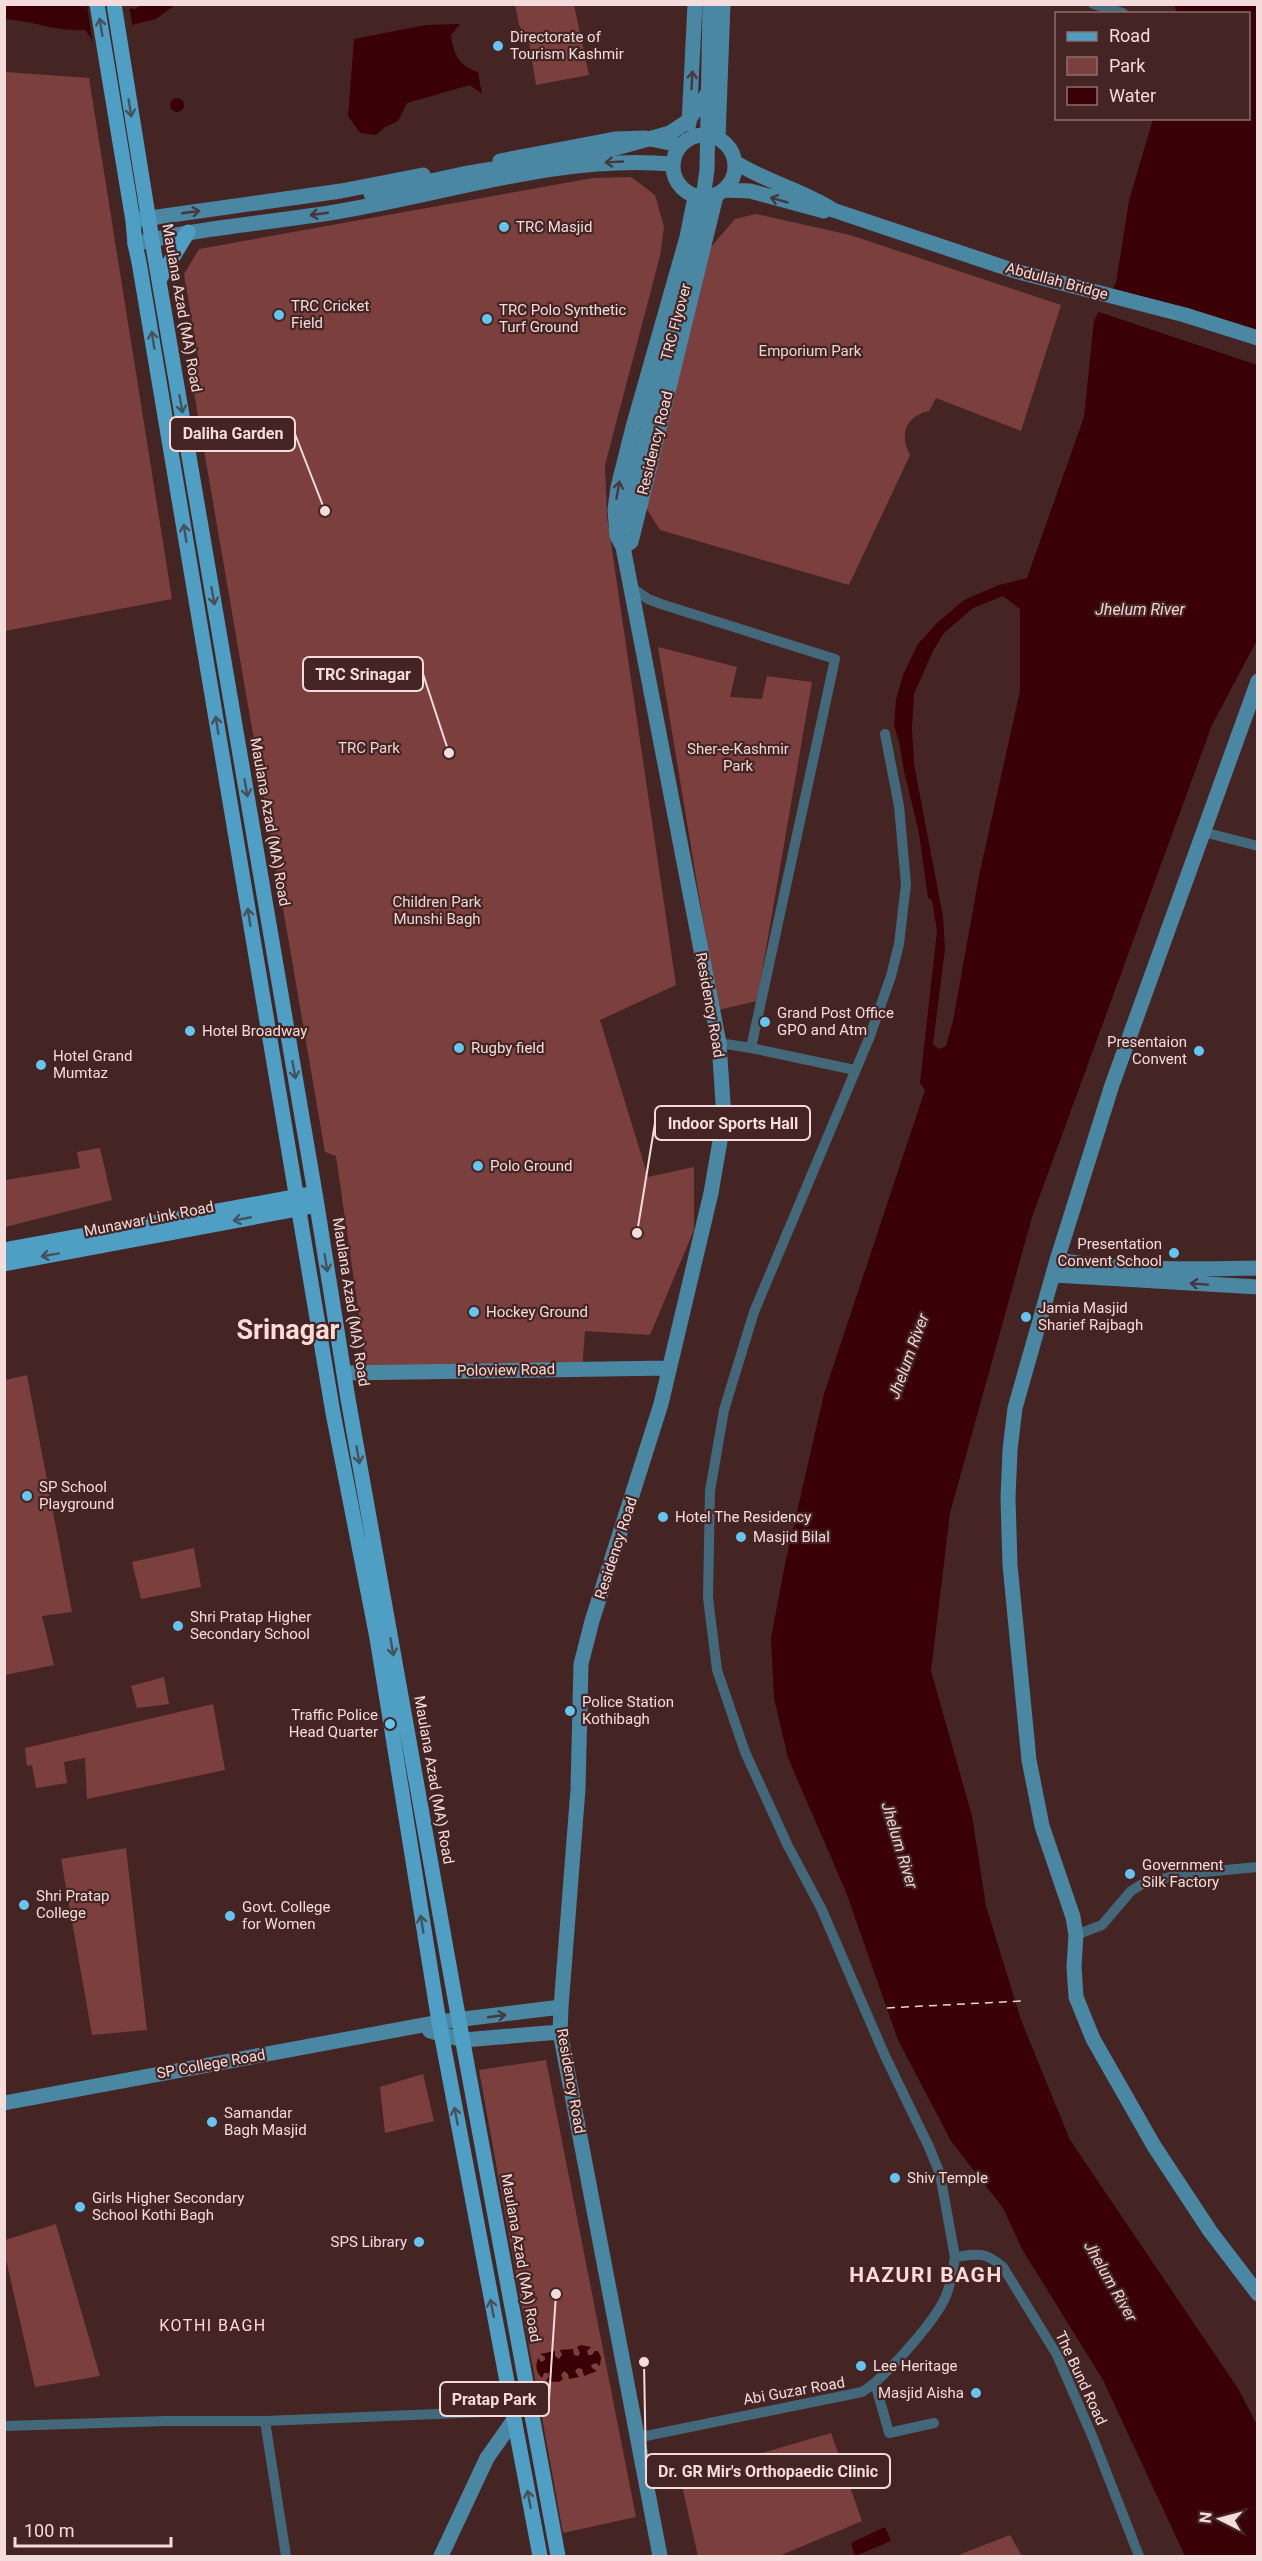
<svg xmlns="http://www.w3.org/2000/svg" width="1262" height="2561" font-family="Roboto,sans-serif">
  <rect width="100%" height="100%" fill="#452524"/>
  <path fill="#7b3f3e" d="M515,5H574L589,75L536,85L529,42L519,25Z
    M5,72L89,78L172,599L5,631Z
    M631,177L655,195L664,227L660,256L605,465L607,516L676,985L600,1020L648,1177L694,1167V1230L650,1335L585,1331L582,1371L368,1377L336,1156L325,1152L189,363L198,357L184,274L199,249L593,178Z
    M756,214L850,235L1061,305L1021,431L936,398L929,411C905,416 899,435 910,455L849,585L660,530L643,503L711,247L735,219Z
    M658,647L737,667L730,697L762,699L767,676L812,682L757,1001L718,1010Z
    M100,1148L112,1200L5,1227V1180L80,1168L77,1152Z
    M27,1375L72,1612L42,1616L54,1665L5,1675V1380Z
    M194,1548L201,1587L141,1599L132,1562Z
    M164,1677L169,1704L137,1708L131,1686Z
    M213,1704L225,1770L87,1799L85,1758L64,1762L67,1783L36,1788L32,1765L27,1766L25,1748Z
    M126,1848L147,2030L92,2035L61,1859Z
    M546,2060L636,2517L563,2533L479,2070Z
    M423,2074L434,2121L385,2133L380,2087Z
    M56,2224L100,2376L35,2387L5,2255V2240Z
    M831,2433L862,2521L779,2556H698L680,2477Z
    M1010,2535L1022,2556H959L961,2554Z"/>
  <path fill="#390005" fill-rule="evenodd" d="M91,4L135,9L142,5H175L156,19L135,24L97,46L85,30C58,32 32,21 5,19L4,5Z
    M1174,5H1257V640L1212,725L1032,1217L950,1513L931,1671L972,1816L986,1906L1021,2020L1070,2140L1239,2390L1257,2425V2556H1185L1103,2380L1022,2249L1003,2208L951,2141L898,2040L846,1892L788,1758L774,1698L771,1638L785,1564L824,1394L925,1090L920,1083L937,931L932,900L928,898L919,833L904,771L899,741L894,726L896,700L903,675L918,644L937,623L964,600L999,585L1027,578L1084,417L1094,320L1116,283L1129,201L1153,119L1248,118V14L1177,13ZM1003,596L1020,609V691L979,876L953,1021L946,1046L939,1049L933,1044L945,949L943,917L914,764L912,728L914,694L933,651L944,633L973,608Z
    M460,24L451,35C454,55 458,65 478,72L482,94L470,85L407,103L398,121L385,127L376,135L360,133L348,116L354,39L426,25Z
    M170 105a7 7 0 1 1 14 0a7 7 0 1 1-14 0Z
    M581,2345L591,2347L587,2351L588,2355H592L595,2351H598L601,2357L600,2366L596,2363L591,2365L592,2368L597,2371L584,2376L582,2369L578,2368L575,2371L579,2377L569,2379L568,2374L564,2371L561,2375L563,2379L559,2382L546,2381L549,2376L548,2373H544L542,2378C536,2372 535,2367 538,2358L541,2362L545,2360V2357L540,2354L555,2351V2356L559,2359L562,2355L560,2350L573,2349L574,2355L578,2356L580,2353L577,2347Z
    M885,2527L891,2541L855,2556L851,2543Z"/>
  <path fill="#452524" d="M87,5H129L133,29L96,48L93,45Z
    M1108,292L1257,342V365L1096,311Z"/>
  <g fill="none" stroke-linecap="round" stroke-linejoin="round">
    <path stroke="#eed5d3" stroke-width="1.5" stroke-dasharray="8 6" stroke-linecap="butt" d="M887,2008L1021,2001"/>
    <path stroke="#436879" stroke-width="10" d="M1093,4L1123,13
      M629,586L648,599L661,604L835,659L751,1048L719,1043
      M1203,832L1258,846
      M751,1048L855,1070
      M1076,1935L1102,1925L1131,1891L1144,1883L1183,1874L1258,1867
      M955,2257C978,2254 984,2251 1003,2267L1057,2355L1093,2438L1139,2556
      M875,2383L889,2433L934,2423
      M265,2421L286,2556
      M4,2426L165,2421H265L511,2411
      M636,2438L862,2392C884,2379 931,2325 943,2302C950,2289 953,2272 955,2257L940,2174L929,2147L885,2056L821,1908L788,1846L745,1752L717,1670L708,1598L710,1491L724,1410L754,1312L870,1036L891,976L899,944L906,884L899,806L885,734"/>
    <path stroke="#4a87a3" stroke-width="15" d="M689,124L695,4
      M673 166a31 31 0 1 1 62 0a31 31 0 1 1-62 0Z
      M718,138L723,4
      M500,161L615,139L645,138L680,145
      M735,162C766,182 802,190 833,210L1015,271L1185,315L1258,338
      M725,190L750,191L824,211
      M136,220L341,191L423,175
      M135,244C202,227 272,223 341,211C449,193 563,154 672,164
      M623,547L631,542L638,514L716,196
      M1258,681L1112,1085L1057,1260L1015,1408L1010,1450L1008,1498L1010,1565L1029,1760L1042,1826L1073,1917L1076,1935L1074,1967L1076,1997L1093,2039L1154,2146L1210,2231L1258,2294
      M1057,1260C1120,1271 1193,1269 1258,1268
      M1054,1275L1258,1287
      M344,1373L669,1368
      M430,2031L463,2040L560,2032
      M4,2103L439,2022L561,2007
      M441,2556L487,2458L513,2421
      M660,2556L560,2032L561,2007L578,1789L581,1664L592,1621L661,1404L711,1193L724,1118L719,1043L623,547L617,536L615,510L618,487L633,427L687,237L695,197"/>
    <path stroke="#4e9fc3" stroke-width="15" d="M97,4L133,221L135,244L139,262L333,1413L377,1638L439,2022L540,2556
      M114,4L152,240L315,1193L348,1399L459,2021L558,2556
      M159,280L188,232
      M4,1250L305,1195
      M4,1264L308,1207"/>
    <path stroke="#4a87a3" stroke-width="15" d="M371,194L463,174L616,148L670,133L688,121L707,94
      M626,527L629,500L696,246L707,170L710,4"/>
  </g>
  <defs><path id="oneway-shaft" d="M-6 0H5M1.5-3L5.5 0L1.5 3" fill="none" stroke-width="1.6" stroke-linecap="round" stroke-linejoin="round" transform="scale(1.5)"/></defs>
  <g stroke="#48505c">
    <use href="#oneway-shaft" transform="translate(101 27) rotate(-99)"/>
    <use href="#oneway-shaft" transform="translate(130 108) rotate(81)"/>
    <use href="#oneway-shaft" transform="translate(153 340) rotate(-99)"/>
    <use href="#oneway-shaft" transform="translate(181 404) rotate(80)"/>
    <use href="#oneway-shaft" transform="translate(185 533) rotate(-99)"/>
    <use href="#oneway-shaft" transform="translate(213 596) rotate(80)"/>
    <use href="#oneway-shaft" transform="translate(217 725) rotate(-99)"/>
    <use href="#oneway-shaft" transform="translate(246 788) rotate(80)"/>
    <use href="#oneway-shaft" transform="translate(249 917) rotate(-99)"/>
    <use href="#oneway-shaft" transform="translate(294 1070) rotate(80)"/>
    <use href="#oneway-shaft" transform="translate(242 1219) rotate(169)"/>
    <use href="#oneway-shaft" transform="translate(50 1255) rotate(170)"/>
    <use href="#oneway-shaft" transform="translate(326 1263) rotate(81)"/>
    <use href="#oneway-shaft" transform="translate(358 1455) rotate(80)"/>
    <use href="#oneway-shaft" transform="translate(392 1647) rotate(80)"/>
    <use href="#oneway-shaft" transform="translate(422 1924) rotate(-99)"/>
    <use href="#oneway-shaft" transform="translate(456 2116) rotate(-101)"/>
    <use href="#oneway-shaft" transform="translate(492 2308) rotate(-101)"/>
    <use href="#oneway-shaft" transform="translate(529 2499) rotate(-101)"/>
  </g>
  <g stroke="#46393d">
    <use href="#oneway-shaft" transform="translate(692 80) rotate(-87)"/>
    <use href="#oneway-shaft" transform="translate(614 162) rotate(177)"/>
    <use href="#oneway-shaft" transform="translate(779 200) rotate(-164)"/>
    <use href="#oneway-shaft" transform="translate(191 212) rotate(-8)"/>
    <use href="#oneway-shaft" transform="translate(319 214) rotate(172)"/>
    <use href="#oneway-shaft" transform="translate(618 490) rotate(-80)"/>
    <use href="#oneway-shaft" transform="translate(1199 1284) rotate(-176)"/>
    <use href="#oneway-shaft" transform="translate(497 2016) rotate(-8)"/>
  </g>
  <g fill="#65c5ee" stroke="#452524" stroke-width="2">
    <circle cx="498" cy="46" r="6"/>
    <circle cx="504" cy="227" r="6"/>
    <circle cx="279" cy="315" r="6"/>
    <circle cx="487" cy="319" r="6"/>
    <circle cx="765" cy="1022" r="6"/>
    <circle cx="190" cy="1031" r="6"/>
    <circle cx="459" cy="1048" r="6"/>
    <circle cx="1199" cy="1051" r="6"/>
    <circle cx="41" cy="1065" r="6"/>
    <circle cx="478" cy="1166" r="6"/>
    <circle cx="1174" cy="1253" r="6"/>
    <circle cx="474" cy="1312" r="6"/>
    <circle cx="1026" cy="1317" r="6"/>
    <circle cx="27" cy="1496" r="6"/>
    <circle cx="663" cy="1517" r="6"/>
    <circle cx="741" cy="1537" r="6"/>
    <circle cx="178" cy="1626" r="6"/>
    <circle cx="570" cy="1711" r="6"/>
    <circle cx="390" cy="1724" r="6"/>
    <circle cx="1130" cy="1874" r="6"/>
    <circle cx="24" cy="1905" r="6"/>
    <circle cx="230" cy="1916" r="6"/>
    <circle cx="212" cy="2122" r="6"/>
    <circle cx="895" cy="2178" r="6"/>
    <circle cx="80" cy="2207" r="6"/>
    <circle cx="419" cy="2242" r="6"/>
    <circle cx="861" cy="2366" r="6"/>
    <circle cx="976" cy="2393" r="6"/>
  </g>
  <g text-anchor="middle" stroke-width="4.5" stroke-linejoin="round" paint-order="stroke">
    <g font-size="15" fill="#f3dcdb" stroke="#452524" text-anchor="start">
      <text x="510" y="42">Directorate of<tspan x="510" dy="17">Tourism Kashmir</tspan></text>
      <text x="516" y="232">TRC Masjid</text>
      <text x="291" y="311">TRC Cricket<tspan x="291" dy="17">Field</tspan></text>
      <text x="499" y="315">TRC Polo Synthetic<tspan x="499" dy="17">Turf Ground</tspan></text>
      <text x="777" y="1018">Grand Post Office<tspan x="777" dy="17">GPO and Atm</tspan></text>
      <text x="202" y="1036">Hotel Broadway</text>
      <text x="1187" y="1047" text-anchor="end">Presentaion<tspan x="1187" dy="17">Convent</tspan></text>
      <text x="471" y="1053">Rugby field</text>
      <text x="53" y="1061">Hotel Grand<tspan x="53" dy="17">Mumtaz</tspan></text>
      <text x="490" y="1171">Polo Ground</text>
      <text x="1162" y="1249" text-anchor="end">Presentation<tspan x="1162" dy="17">Convent School</tspan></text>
      <text x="1038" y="1313">Jamia Masjid<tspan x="1038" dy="17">Sharief Rajbagh</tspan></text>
      <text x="486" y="1317">Hockey Ground</text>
      <text x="39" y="1492">SP School<tspan x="39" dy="17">Playground</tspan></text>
      <text x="675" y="1522">Hotel The Residency</text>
      <text x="753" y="1542">Masjid Bilal</text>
      <text x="190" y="1622">Shri Pratap Higher<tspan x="190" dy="17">Secondary School</tspan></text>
      <text x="582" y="1707">Police Station<tspan x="582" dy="17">Kothibagh</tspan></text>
      <text x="378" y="1720" text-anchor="end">Traffic Police<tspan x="378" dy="17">Head Quarter</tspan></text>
      <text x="1142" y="1870">Government<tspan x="1142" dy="17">Silk Factory</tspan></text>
      <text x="36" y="1901">Shri Pratap<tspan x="36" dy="17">College</tspan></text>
      <text x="242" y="1912">Govt. College<tspan x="242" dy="17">for Women</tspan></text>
      <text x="224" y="2118">Samandar<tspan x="224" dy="17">Bagh Masjid</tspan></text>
      <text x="907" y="2183">Shiv Temple</text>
      <text x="92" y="2203">Girls Higher Secondary<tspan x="92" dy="17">School Kothi Bagh</tspan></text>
      <text x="407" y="2247" text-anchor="end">SPS Library</text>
      <text x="873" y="2371">Lee Heritage</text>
      <text x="964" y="2398" text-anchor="end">Masjid Aisha</text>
    </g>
    <g font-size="15" fill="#f3dcdb" stroke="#452524">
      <text transform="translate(1057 281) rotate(15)" y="5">Abdullah Bridge</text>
      <text transform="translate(182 308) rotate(80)" y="5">Maulana Azad (MA) Road</text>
      <text transform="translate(676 322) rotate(-75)" y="5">TRC Flyover</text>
      <text transform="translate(655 443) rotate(-76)" y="5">Residency Road</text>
      <text transform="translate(270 822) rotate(80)" y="5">Maulana Azad (MA) Road</text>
      <text transform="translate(710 1005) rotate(80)" y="5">Residency Road</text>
      <text transform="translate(149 1219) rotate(-11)" y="5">Munawar Link Road</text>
      <text transform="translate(351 1302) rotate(81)" y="5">Maulana Azad (MA) Road</text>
      <text transform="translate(506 1370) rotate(-1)" y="5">Poloview Road</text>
      <text transform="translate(616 1548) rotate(-72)" y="5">Residency Road</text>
      <text transform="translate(434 1780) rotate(80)" y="5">Maulana Azad (MA) Road</text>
      <text transform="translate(211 2064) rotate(-10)" y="5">SP College Road</text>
      <text transform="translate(571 2081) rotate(80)" y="5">Residency Road</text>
      <text transform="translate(521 2258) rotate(80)" y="5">Maulana Azad (MA) Road</text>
      <text transform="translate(1081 2378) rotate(65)" y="5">The Bund Road</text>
      <text transform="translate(794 2391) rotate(-10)" y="5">Abi Guzar Road</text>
    </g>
    <g font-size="15" fill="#eed5d3" stroke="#452524">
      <text x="810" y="356">Emporium Park</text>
      <text x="369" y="753">TRC Park</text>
      <text x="738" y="754">Sher-e-Kashmir<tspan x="738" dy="17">Park</tspan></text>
      <text x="437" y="907">Children Park<tspan x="437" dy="17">Munshi Bagh</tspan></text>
    </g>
    <g font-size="16" font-style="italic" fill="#eed5d3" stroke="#452524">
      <text x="1140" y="615">Jhelum River</text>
      <text transform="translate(908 1356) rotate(-70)" y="6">Jhelum River</text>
      <text transform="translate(900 1845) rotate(73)" y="6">Jhelum River</text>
      <text transform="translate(1111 2281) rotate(60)" y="6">Jhelum River</text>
    </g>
    <g font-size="16" letter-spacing="1.5" fill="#fedad8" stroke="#452524">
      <text x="213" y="2331">KOTHI BAGH</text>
    </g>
    <g font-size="21" font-weight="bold" letter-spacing="1.5" fill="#fedad8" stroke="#452524">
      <text x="926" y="2282">HAZURI BAGH</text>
    </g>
    <g font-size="27" font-weight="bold" fill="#fedad8" stroke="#452524">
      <text x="288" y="1339">Srinagar</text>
    </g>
  </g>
  <path fill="none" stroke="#f3dcdb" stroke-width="2" d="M325 511L295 434M449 753L423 674M637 1233L655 1123M556 2294L549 2399M644 2362L646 2471"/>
  <g fill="#f3dcdb" stroke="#452524" stroke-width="2">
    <circle cx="325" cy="511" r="6"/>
    <circle cx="449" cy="753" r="6"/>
    <circle cx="637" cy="1233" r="6"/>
    <circle cx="556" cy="2294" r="6"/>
    <circle cx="644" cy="2362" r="6"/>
  </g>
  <g fill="#452524" stroke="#f3dcdb" stroke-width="2">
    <rect x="170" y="417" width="125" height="34" rx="6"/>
    <rect x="303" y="657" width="120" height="34" rx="6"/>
    <rect x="655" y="1106" width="155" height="34" rx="6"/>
    <rect x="440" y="2382" width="109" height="34" rx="6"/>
    <rect x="646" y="2454" width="244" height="34" rx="6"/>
  </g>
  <g font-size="16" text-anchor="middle" font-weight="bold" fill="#f3dcdb">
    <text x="233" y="439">Daliha Garden</text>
    <text x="363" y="680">TRC Srinagar</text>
    <text x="733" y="1129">Indoor Sports Hall</text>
    <text x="494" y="2405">Pratap Park</text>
    <text x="768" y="2477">Dr. GR Mir's Orthopaedic Clinic</text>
  </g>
  <rect width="1262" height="2561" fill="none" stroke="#f3dcdb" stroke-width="12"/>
  <rect x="1055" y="12" width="195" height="108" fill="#452524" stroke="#8b6e6d" stroke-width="1.5"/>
  <rect x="1067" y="32" width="30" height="9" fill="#4e9fc3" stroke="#8b6e6d" stroke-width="1.5"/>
  <text x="1109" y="42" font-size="18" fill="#f3dcdb">Road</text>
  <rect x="1067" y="57" width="30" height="18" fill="#7b3f3e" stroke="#8b6e6d" stroke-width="1.5"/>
  <text x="1109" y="72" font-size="18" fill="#f3dcdb">Park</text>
  <rect x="1067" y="87" width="30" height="18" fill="#390005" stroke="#8b6e6d" stroke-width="1.5"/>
  <text x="1109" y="102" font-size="18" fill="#f3dcdb">Water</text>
  <g transform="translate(1220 2519) rotate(276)" stroke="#452524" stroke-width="4.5" paint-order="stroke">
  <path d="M0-4.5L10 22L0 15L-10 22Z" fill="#f3dcdb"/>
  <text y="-9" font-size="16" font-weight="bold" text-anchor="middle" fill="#f3dcdb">N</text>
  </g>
  <path d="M15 2537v9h156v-9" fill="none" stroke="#f3dcdb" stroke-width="3"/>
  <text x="24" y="2537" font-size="18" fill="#f3dcdb" stroke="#452524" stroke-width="4.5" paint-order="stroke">100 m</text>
</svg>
